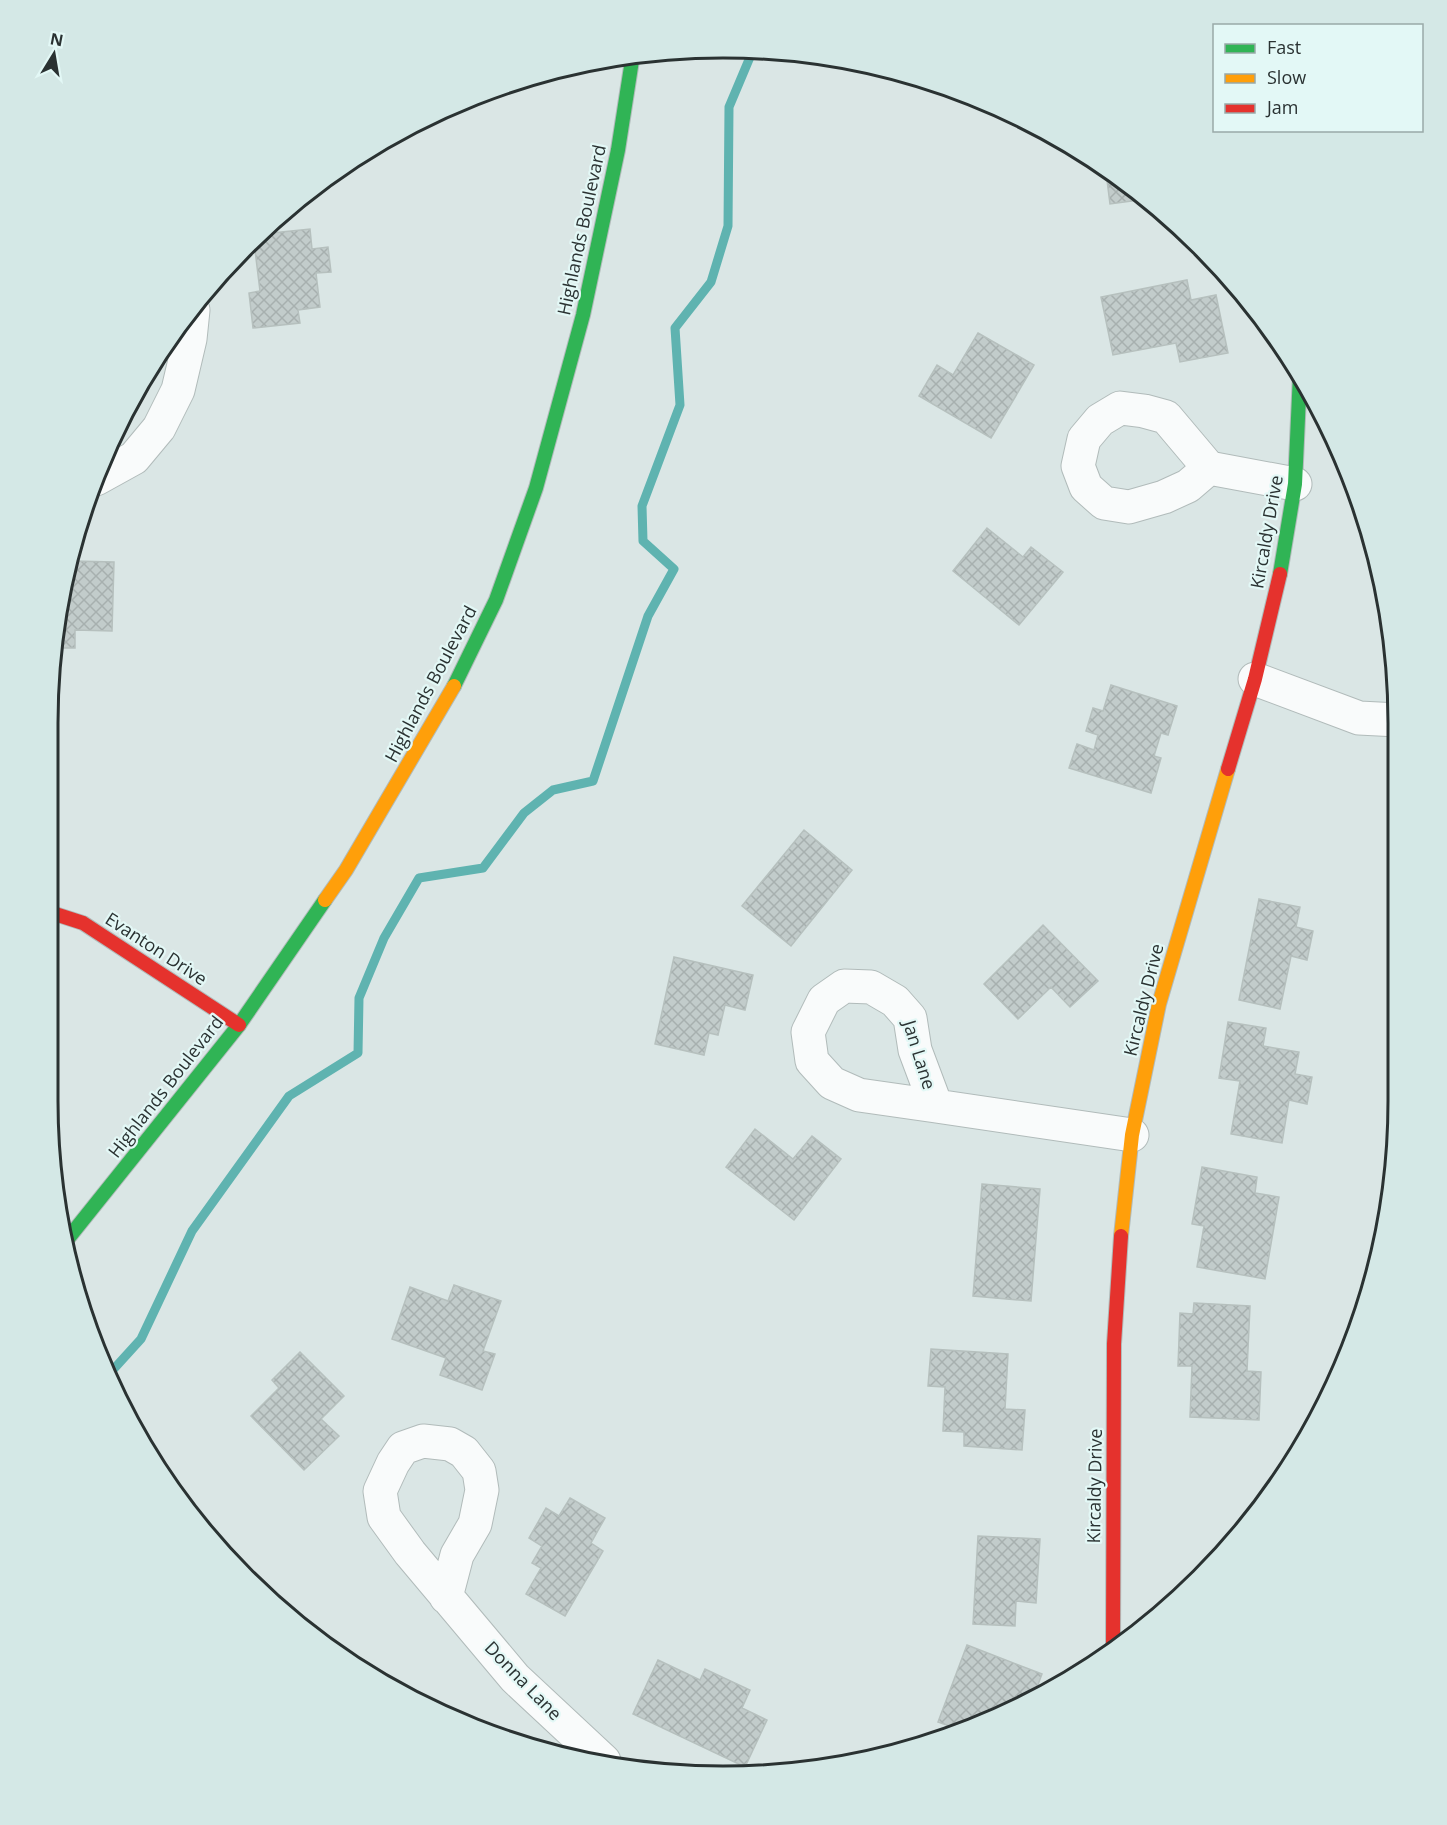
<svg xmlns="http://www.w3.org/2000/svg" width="1447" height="1825" font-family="'Open Sans',sans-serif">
  <defs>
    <pattern id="building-cross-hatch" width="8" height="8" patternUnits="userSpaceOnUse" patternTransform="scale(1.5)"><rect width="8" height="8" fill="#c2cccb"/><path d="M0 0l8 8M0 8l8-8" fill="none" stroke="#a7b0af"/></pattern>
  </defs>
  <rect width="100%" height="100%" fill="#dae6e5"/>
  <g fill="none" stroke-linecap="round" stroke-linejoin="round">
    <path stroke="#5fb3b0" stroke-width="9" d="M111,1372L141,1339L192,1231L289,1096L358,1053L359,998L384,938L419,878L483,868L524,813L553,790L593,781L648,616L674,569L643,541L642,506L680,405L675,328L711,282L728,226L729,107L753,50"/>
  </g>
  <path fill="url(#building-cross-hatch)" stroke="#b6c0be" stroke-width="1.5" d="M1119,178L1135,188L1147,199L1110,204L1107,180Z
    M310,229L312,249L328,247L331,272L316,273L320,307L298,310L300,323L253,328L249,293L260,291L254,242L262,234Z
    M1187,280L1191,300L1216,295L1228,353L1180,362L1176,343L1113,355L1101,297Z
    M978,333L1034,365L991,438L919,396L937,365L953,375Z
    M987,528L1023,557L1031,547L1063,572L1019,625L953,571Z
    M73,561L114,562L112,631L75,630V648H56Z
    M1111,685L1177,706L1168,735L1161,733L1154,756L1161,758L1151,793L1069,768L1077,744L1094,750L1098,735L1086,731L1093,708L1103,711Z
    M804,830L852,870L791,946L742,906Z
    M1259,899L1300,907L1296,927L1313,931L1307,960L1291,956L1280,1009L1239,1000Z
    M1043,925L1098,981L1070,1007L1051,987L1018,1019L984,984Z
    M674,957L753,975L745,1010L725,1005L718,1035L709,1033L704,1055L655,1044Z
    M1228,1022L1266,1028L1263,1046L1299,1052L1295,1074L1312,1077L1307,1104L1289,1100L1282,1143L1231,1134L1240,1081L1219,1078Z
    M755,1129L793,1159L812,1136L841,1159L794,1220L726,1167Z
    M1202,1167L1257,1177L1255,1193L1279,1197L1265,1279L1197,1267L1204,1226L1192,1224Z
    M982,1184L1040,1189L1031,1301L973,1296Z
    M454,1285L501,1301L483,1351L495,1354L482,1390L440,1375L446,1358L392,1339L410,1287L448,1301Z
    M1194,1303L1250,1306L1247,1371L1261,1372L1259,1420L1190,1417L1192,1366H1178L1180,1313L1193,1314Z
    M931,1349L1008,1354L1005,1409L1025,1410L1022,1450L964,1446V1432L943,1431L945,1387L928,1386Z
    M300,1352L344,1396L321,1419L339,1436L304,1470L251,1416L279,1388L272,1380Z
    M570,1498L605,1518L591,1543L603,1551L565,1616L526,1594L541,1568L532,1563L542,1546L529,1538L546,1508L559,1516Z
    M978,1536L1040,1539L1036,1603L1016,1601L1015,1626L973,1624Z
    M967,1645L1042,1674L1033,1698L958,1729L938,1722Z
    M658,1660L700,1680L705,1669L750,1690L742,1708L767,1720L745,1767L633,1714Z"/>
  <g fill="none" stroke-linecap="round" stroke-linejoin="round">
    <defs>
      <path id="street" d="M1209,468L1188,486L1164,497L1129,507L1104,503L1086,487L1078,466L1084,439L1100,420L1120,408L1144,411L1166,417L1209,468L1295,484
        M96,479L134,458L159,428L178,390L190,339L193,310
        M1255,679L1359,718L1398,720
        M936,1106L859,1095L832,1083L812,1061L808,1032L824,1000L844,986L871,987L895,1001L910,1018L915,1050L936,1106L1132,1135
        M446,1597L457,1555L475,1524L482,1490L479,1471L464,1452L450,1444L423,1441L403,1448L393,1463L380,1491L384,1517L410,1553L515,1678L604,1761"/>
      <path id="fast" d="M1280,574L1295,484L1300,374
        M454,686L496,600L536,488L583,315L618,150L633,54
        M66,1241L239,1025L325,900"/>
      <path id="slow" d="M325,900L346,870L454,686
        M1121,1236L1132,1135L1159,1004L1228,769"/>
      <path id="jam" d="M1228,769L1255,679L1280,574
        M49,912L83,923L239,1025
        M1113,1649L1114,1344L1121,1236"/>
    </defs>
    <use href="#street" stroke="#b1bbba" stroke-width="35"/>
    <use href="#fast" stroke="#b1bbba" stroke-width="16"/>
    <use href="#slow" stroke="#b1bbba" stroke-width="16"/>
    <use href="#jam" stroke="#b1bbba" stroke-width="16"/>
    <use href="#street" stroke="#f9fbfb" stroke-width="33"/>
    <use href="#fast" stroke="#30b455" stroke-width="14"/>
    <use href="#slow" stroke="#ff9f0a" stroke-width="14"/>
    <use href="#jam" stroke="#e5322d" stroke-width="14"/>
  </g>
  <g text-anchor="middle" stroke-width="4.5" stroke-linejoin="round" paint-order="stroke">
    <g font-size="18" fill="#2a3232" stroke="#e3f8f6">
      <text transform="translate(582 230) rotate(-78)" y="6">Highlands Boulevard</text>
      <text transform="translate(1267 532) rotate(-80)" y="6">Kircaldy Drive</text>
      <text transform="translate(431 684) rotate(-62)" y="6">Highlands Boulevard</text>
      <text transform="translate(156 949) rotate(33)" y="6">Evanton Drive</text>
      <text transform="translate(1144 1000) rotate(-76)" y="6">Kircaldy Drive</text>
      <text transform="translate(919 1055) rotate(73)" y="6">Jan Lane</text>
      <text transform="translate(166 1087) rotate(-52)" y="6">Highlands Boulevard</text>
      <text transform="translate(1095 1486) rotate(-89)" y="6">Kircaldy Drive</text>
      <text transform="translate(523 1681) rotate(46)" y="6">Donna Lane</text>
    </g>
  </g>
  <path d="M0 0H1447V1825H0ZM723 58H723A665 665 0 0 1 1388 723V1101A665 665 0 0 1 723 1766H723A665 665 0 0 1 58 1101V723A665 665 0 0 1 723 58Z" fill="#d4e8e6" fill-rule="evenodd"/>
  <path fill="none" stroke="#2a3232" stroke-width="3" d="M723 58H723A665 665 0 0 1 1388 723V1101A665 665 0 0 1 723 1766H723A665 665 0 0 1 58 1101V723A665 665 0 0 1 723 58Z"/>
  <rect x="1213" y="24" width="210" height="108" fill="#e3f8f6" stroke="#99a9a8" stroke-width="1.5"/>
  <rect x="1225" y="44" width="30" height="9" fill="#30b455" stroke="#99a9a8" stroke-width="1.5"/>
  <text x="1267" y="54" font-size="18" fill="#2a3232">Fast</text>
  <rect x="1225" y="74" width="30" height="9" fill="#ff9f0a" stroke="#99a9a8" stroke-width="1.5"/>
  <text x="1267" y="84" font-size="18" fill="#2a3232">Slow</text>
  <rect x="1225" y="104" width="30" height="9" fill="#e5322d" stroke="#99a9a8" stroke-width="1.5"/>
  <text x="1267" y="114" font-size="18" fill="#2a3232">Jam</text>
  <g transform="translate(54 54) rotate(11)" stroke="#e3f8f6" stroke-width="4.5" paint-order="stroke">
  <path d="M0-4.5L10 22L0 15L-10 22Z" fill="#2a3232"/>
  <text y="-9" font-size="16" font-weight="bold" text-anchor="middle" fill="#2a3232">N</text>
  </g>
</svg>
